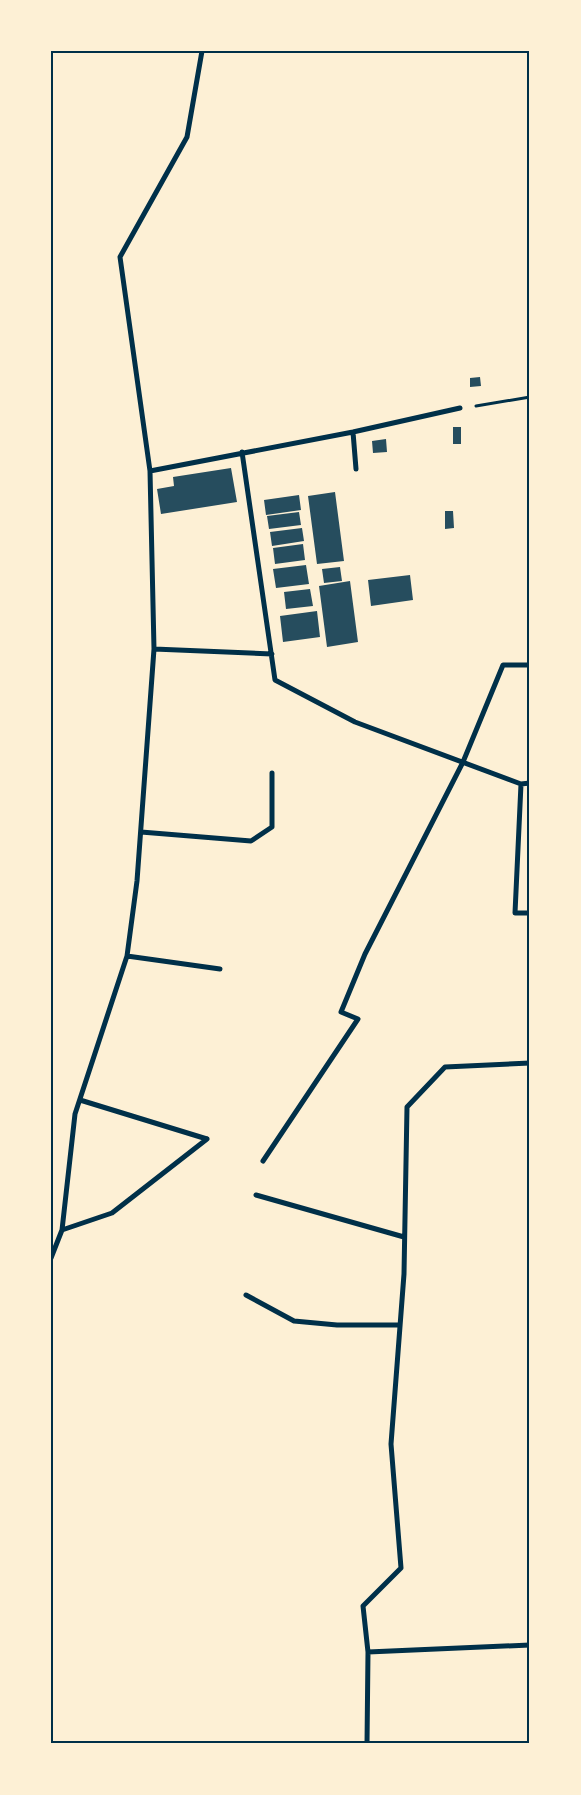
<svg xmlns="http://www.w3.org/2000/svg" width="581" height="1795" font-family="Roboto,sans-serif">
  <rect width="100%" height="100%" fill="#fdf0d5"/>
  <path fill="#264d5e" d="M480,377L481,386L470,387V378Z
    M453,427H461V444H453Z
    M386,439L387,452L373,453L372,441Z
    M231,468L237,502L161,514L157,489L174,486L173,477Z
    M335,492L344,561L317,564L308,496Z
    M299,495L301,510L266,515L264,500Z
    M445,511H453L454,528L445,529Z
    M299,512L301,525L269,529L267,516Z
    M302,528L304,541L272,546L270,532Z
    M303,544L305,560L275,564L273,548Z
    M306,565L309,584L276,588L273,569Z
    M340,567L342,581L324,583L322,569Z
    M410,575L413,600L371,606L368,580Z
    M350,581L358,642L327,647L319,586Z
    M310,589L313,606L286,609L284,592Z
    M317,611L320,637L283,642L280,616Z"/>
  <g fill="none" stroke-linecap="round" stroke-linejoin="round">
    <path stroke="#003049" stroke-width="3" d="M476,406L530,397"/>
    <path stroke="#003049" stroke-width="5" d="M353,432L356,469
      M242,452L275,680L355,722L521,784L530,783
      M150,471L353,432L460,408
      M154,649L272,654
      M521,784L515,913H530
      M141,832L251,841L272,827V773
      M127,956L220,969
      M80,1100L207,1139
      M263,1161L358,1019L341,1012L365,954L463,762L503,665H530
      M256,1195L404,1237
      M62,1230L112,1213L207,1139
      M51,1258L62,1230L75,1114L127,956L137,881L154,649L150,471L120,257L187,137L202,51
      M246,1295L294,1321L337,1325H400
      M368,1652L530,1645
      M367,1744L368,1652L363,1606L401,1568L391,1444L404,1274L407,1107L445,1067L530,1063"/>
  </g>
  <rect width="581" height="1795" fill="none" stroke="#fdf0d5" stroke-width="105"/>
  <rect x="52" y="52" width="476" height="1690" fill="none" stroke="#003049" stroke-width="2"/>
</svg>
